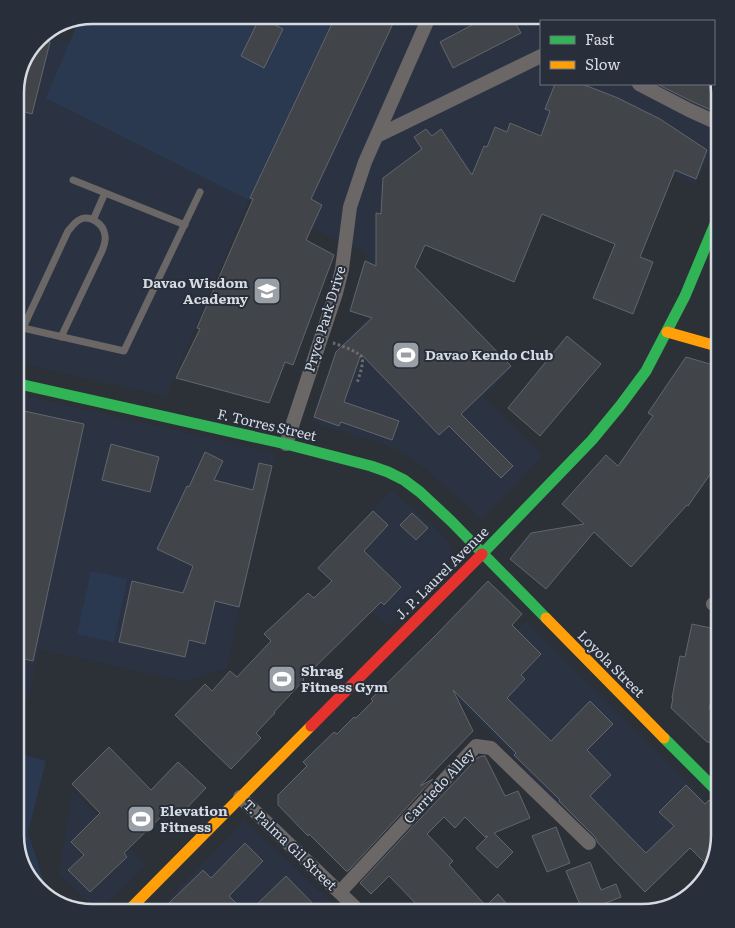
<svg xmlns="http://www.w3.org/2000/svg" width="735" height="928" font-family="Literata,serif">
  <rect width="100%" height="100%" fill="#2c3037"/>
  <path fill="#2b3343" d="M335,15H647L665,21H666H541V84H714V72L720,92V134L695,184L571,134L567,145L510,122L506,132L494,127L487,146L483,145L471,178L440,213L419,260L404,278L365,261L367,253L249,200L166,397L15,362V87L41,34L70,42L249,200Z
    M419,269L513,367L484,397L543,456L482,519L418,463L406,455L388,446L311,422L337,347Z
    M15,394L210,438L276,454L226,668L186,682L39,649L29,700L15,697Z
    M391,490L436,528L443,536L449,542L451,548L452,556L449,562L444,567L389,626L315,569Z
    M526,621L705,800L670,835L687,852L645,894L454,696Z
    M72,790L146,865L99,912L59,875Z
    M244,820L343,913H155Z"/>
  <path fill="#2b3950" d="M93,15H335L249,200L46,98L79,20Z
    M91,571L127,579L114,642L77,634Z
    M15,752L46,761L28,832L49,898L28,879L15,836Z"/>
  <path fill="#41454a" stroke="#62666c" d="M336,15H397L311,199L322,205L306,240L334,255L293,365L285,362L269,403L176,378L200,329L197,328L253,199L250,198Z
    M491,15H511L521,33L453,68L440,42Z
    M260,17L283,29L264,68L241,56Z
    M39,39L50,42L32,114L15,109V87Z
    M555,84H582L618,98L660,119L707,150L696,179L675,170L640,257L653,262L633,314L593,298L615,244L542,214L514,282L425,245L415,267L511,366L461,414L513,466L501,478L449,426L439,435L361,354L344,402L399,421L392,440L341,422L339,426L314,417L336,352L372,318L350,311L365,261L376,266V213L381,214L383,178L422,149L414,137L426,129L432,136L441,129L472,175L484,146L487,147L495,127L507,132L510,123L541,136L550,111L545,109Z
    M657,84H717L720,92V114L693,102Z
    M567,336L601,364L540,436L508,408Z
    M686,357L720,367V460L688,506L687,505L631,567L594,532L546,589L510,559L531,533L584,524L562,504L606,455L618,466L653,416L648,413Z
    M15,409L84,424L33,661L15,657Z
    M111,444L159,457L150,492L102,480Z
    M205,452L223,461L214,480L253,490L259,463L272,466L239,607L215,601L205,644L189,640L185,657L119,642L132,581L183,593L193,566L157,549L187,486L189,487Z
    M373,511L388,525L364,551L401,587L384,605L381,602L303,679L304,680L274,712L275,713L256,733L261,738L231,769L175,715L205,684L212,691L230,671L237,677L271,641L264,634L308,593L314,598L332,581L318,568Z
    M412,513L428,528L416,540L400,525Z
    M488,581L522,614L512,625L541,654L521,675L525,679L507,698L551,741L590,701L613,724L587,750L611,775L590,796L646,853L674,826L659,812L686,785L705,804L709,800L717,805L720,809V836L712,870L690,848L645,892L598,843L595,837L559,801L560,800L514,755L516,753L453,690L473,731L420,786L433,779L348,871H346L309,834L308,836L278,805V795L307,766L303,762L334,732L337,734L354,717L356,718L373,701L371,699L436,635Z
    M692,624L720,630V663H719L709,709L720,712V744L707,742L671,708L673,698H672L680,656L685,657Z
    M109,747L151,790L178,762L206,788L181,814L172,806L124,853L127,857L90,892L68,870L84,855L71,842L100,813L72,784Z
    M482,756H485L505,796L518,791L530,818L494,833L513,852L497,868L476,848L488,836L485,837L465,817L455,828L444,817L427,834L453,861L449,865L486,906L498,894L515,913H425L389,876L371,894L360,883L477,758Z
    M556,827L570,863L547,872L532,836Z
    M245,843L263,861L229,896L246,913H177L168,904L203,870L211,878Z
    M590,862L601,890L616,884L621,897L583,912L566,871Z
    M286,876L322,913H248Z"/>
  <g fill="none" stroke-linecap="round" stroke-linejoin="round">
    <path stroke="#6d6c6c" stroke-width="3" stroke-dasharray="2.5 2.5" stroke-linecap="butt" d="M333,343C340,345 360,352 362,358C364,363 359,377 357,383"/>
    <path stroke="#6a6766" stroke-width="7" d="M73,180L185,225
      M93,220L105,193
      M23,328L124,351L200,192
      M15,345L68,231C71,228 74,223 79,220C90,214 104,224 105,236C106,241 104,246 102,251L61,337"/>
    <path stroke="#6a6766" stroke-width="14" d="M538,15L545,21
      M639,84L689,110L720,124
      M377,136L541,56
      M286,444L336,293L342,269L350,207L365,162L430,15
      M713,604L720,605
      M240,797L361,913
      M340,892L476,746L491,748L589,843"/>
    <path stroke="#30b455" stroke-width="11" d="M15,383L286,444L371,466L388,472L404,480L420,492L451,521L546,618
      M482,554L592,440L620,406L646,371L685,296L720,212
      M664,738L720,794"/>
    <path stroke="#ff9f0a" stroke-width="11" d="M667,332L720,347
      M546,618L664,738
      M126,913L311,726"/>
    <path stroke="#e5322d" stroke-width="11" d="M311,726L482,554"/>
  </g>
  <defs>
    <symbol id="school-square" viewBox="-11 -11 22 22"><rect x="-9" y="-9" width="18" height="18" rx="4" fill="#9a9fa6" stroke="#282f3b"/><path d="M0-5L7-2L0 1L-7-2ZM-4 1L0 2.5L4 1V4Q0 6-4 4Z" fill="#fff"/></symbol>
    <symbol id="stadium-square" viewBox="-11 -11 22 22"><rect x="-9" y="-9" width="18" height="18" rx="4" fill="#9a9fa6" stroke="#282f3b"/><path d="M0-5a6.5 5 0 1 0 0 10a6.5 5 0 1 0 0-10ZM-3.5-1.8h7v3.6h-7Z" fill="#fff"/></symbol>
  </defs>
  <g fill-rule="evenodd">
    <use href="#school-square" x="251" y="275" width="32" height="32"/>
    <use href="#stadium-square" x="390" y="339" width="32" height="32"/>
    <use href="#stadium-square" x="266" y="663" width="32" height="32"/>
    <use href="#stadium-square" x="125" y="803" width="32" height="32"/>
  </g>
  <g text-anchor="middle" stroke-width="4" stroke-linejoin="round" paint-order="stroke">
    <g font-size="14" font-weight="bold" fill="#d6dbe2" stroke="#282f3b" text-anchor="start">
      <text x="248" y="288" text-anchor="end">Davao Wisdom<tspan x="248" dy="16">Academy</tspan></text>
      <text x="425" y="360">Davao Kendo Club</text>
      <text x="301" y="676">Shrag<tspan x="301" dy="16">Fitness Gym</tspan></text>
      <text x="160" y="816">Elevation<tspan x="160" dy="16">Fitness</tspan></text>
    </g>
    <g font-size="14" fill="#d6dbe2" stroke="#282f3b">
      <text transform="translate(325 319) rotate(-73)" y="5">Pryce Park Drive</text>
      <text transform="translate(267 425) rotate(13)" y="5">F. Torres Street</text>
      <text transform="translate(442 573) rotate(-45)" y="5">J. P. Laurel Avenue</text>
      <text transform="translate(611 664) rotate(45)" y="5">Loyola Street</text>
      <text transform="translate(439 786) rotate(-47)" y="5">Carriedo Alley</text>
      <text transform="translate(290 845) rotate(44)" y="5">T. Palma Gil Street</text>
    </g>
  </g>
  <path d="M0 0H735V928H0ZM93 24H642A69 69 0 0 1 711 93V835A69 69 0 0 1 642 904H93A69 69 0 0 1 24 835V93A69 69 0 0 1 93 24Z" fill="#282f3b" fill-rule="evenodd"/>
  <path fill="none" stroke="#d6dbe2" stroke-width="2.5" d="M93 24H642A69 69 0 0 1 711 93V835A69 69 0 0 1 642 904H93A69 69 0 0 1 24 835V93A69 69 0 0 1 93 24Z"/>
  <rect x="540" y="20" width="175" height="65" fill="#282f3b" stroke="#6e747e"/>
  <rect x="550" y="36" width="25" height="8" fill="#30b455" stroke="#6e747e"/>
  <text x="585" y="45" font-size="15" fill="#d6dbe2">Fast</text>
  <rect x="550" y="61" width="25" height="8" fill="#ff9f0a" stroke="#6e747e"/>
  <text x="585" y="70" font-size="15" fill="#d6dbe2">Slow</text>
</svg>
